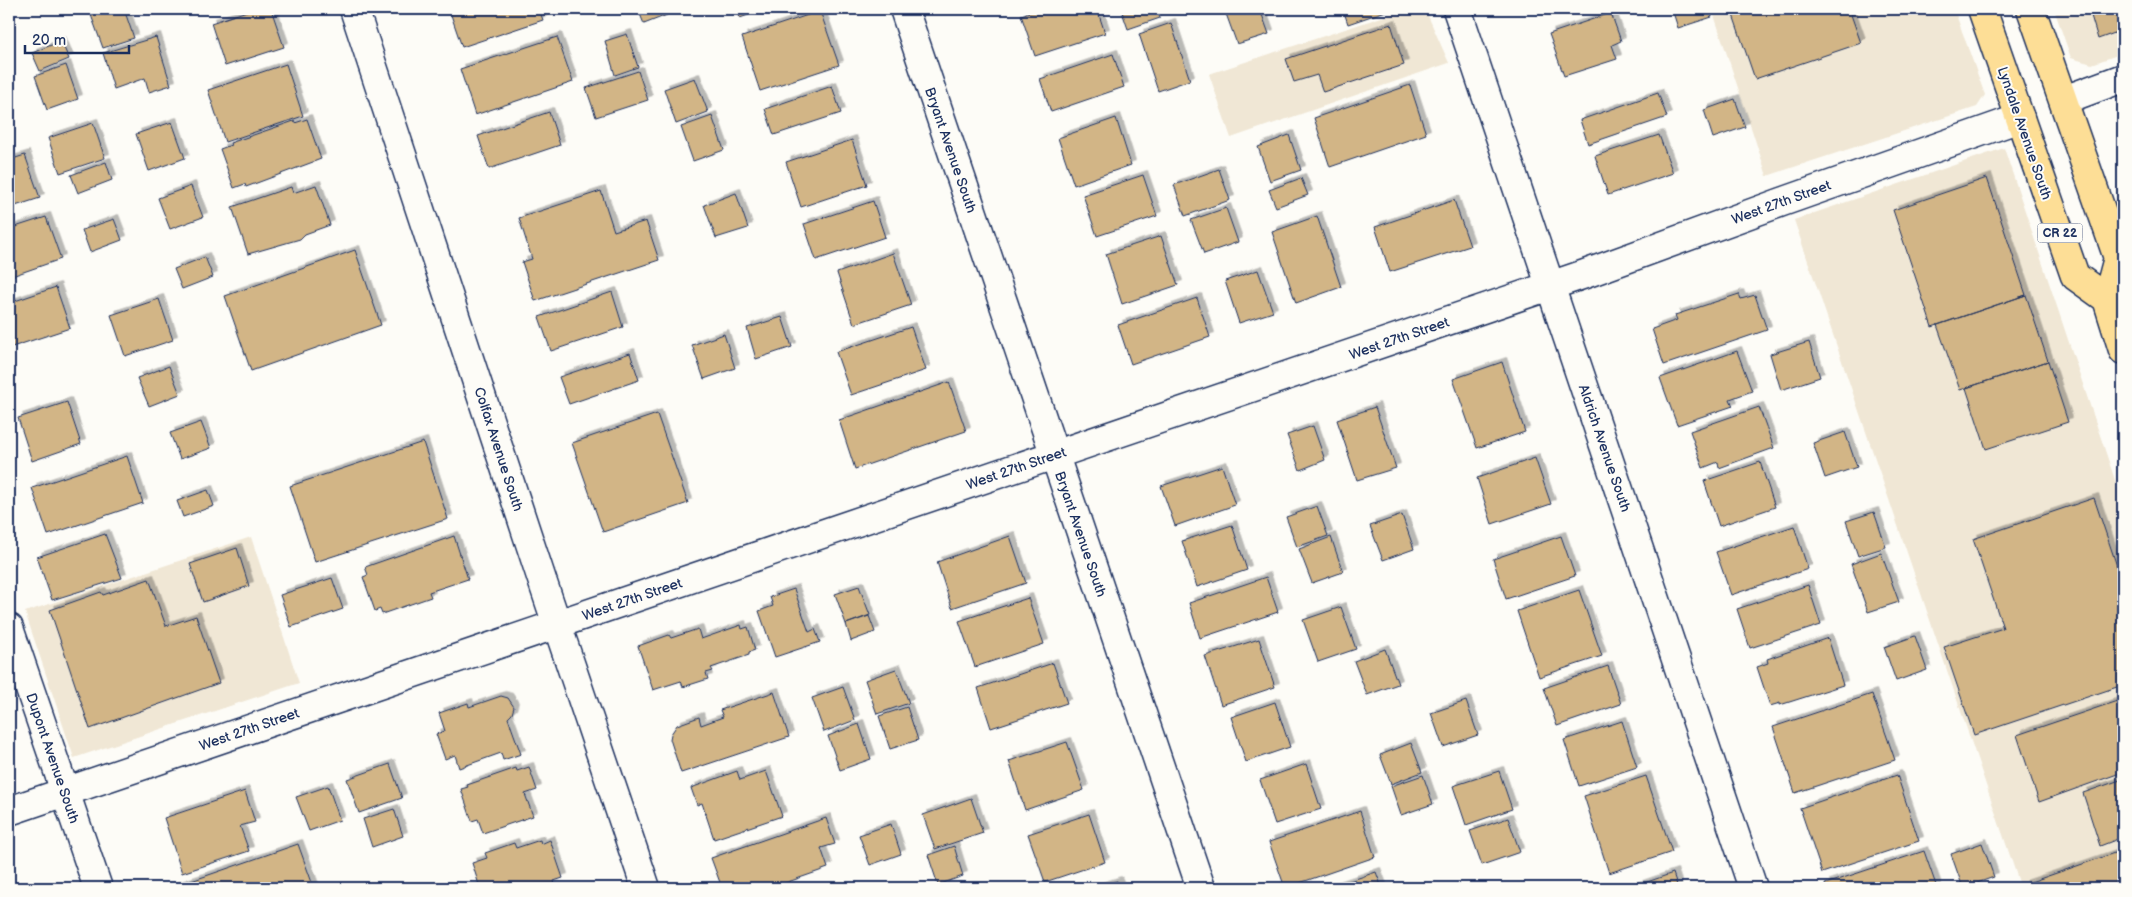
<svg xmlns="http://www.w3.org/2000/svg" width="2132" height="897" font-family="'Balsamiq Sans',sans-serif">
  <defs>
    <filter id="shadow"><feDropShadow dx="4.5" dy="-4.5" stdDeviation="0" flood-color="#0004"/></filter>
  </defs>
  <rect width="100%" height="100%" fill="#fdfcf7"/>
  <filter id="ink" filterUnits="userSpaceOnUse"><feTurbulence type="fractalNoise" baseFrequency=".02" numOctaves="2"/><feDisplacementMap in="SourceGraphic" scale="10" xChannelSelector="R" yChannelSelector="G"/><feConvolveMatrix kernelMatrix="1 2 1 2 8 2 1 2 1" color-interpolation-filters="sRGB"/></filter>
  <g filter="url(#ink)">
    <path fill="#f0e7d5" d="M1406,9H1425L1449,63L1231,138L1209,74Z
      M1712,9H1954L1985,95L1977,107L1767,176Z
      M2054,9H2123V53L2092,64L2071,58Z
      M2004,148L2123,504V888H2021L1794,220Z
      M251,537L299,683L74,758L25,612Z"/>
    <path fill="#d2b586" stroke="#1b2f5e" filter="url(#shadow)" d="M107,9H124L134,38L103,48L91,15Z
      M253,9H271L284,47L225,66L211,23Z
      M449,9H539L543,20L462,47Z
      M638,9H665L667,15L644,24Z
      M737,9H765L740,18Z
      M1039,9H1097L1105,33L1035,56L1021,15Z
      M1121,9H1157L1160,18L1128,29Z
      M1230,9H1260L1269,34L1237,44L1225,11Z
      M1343,9H1385L1386,11L1348,24Z
      M1672,9H1710L1712,17L1678,28Z
      M1731,9H1849L1861,43L1755,79Z
      M2089,9H2123V30L2098,39Z
      M820,11L839,65L760,91L742,37Z
      M1611,13L1621,41L1612,45L1617,59L1564,76L1549,34Z
      M1171,23L1190,80L1158,91L1139,34Z
      M1391,24L1404,65L1323,92L1317,75L1294,82L1286,59Z
      M627,34L638,67L615,75L605,41Z
      M156,37L171,85L149,92L145,78L114,89L103,53Z
      M557,37L573,82L475,115L460,69Z
      M61,41L69,59L40,71L32,53Z
      M1113,54L1124,87L1051,112L1040,79Z
      M286,64L303,116L225,142L208,90Z
      M66,65L78,99L47,110L35,76Z
      M638,71L648,100L596,117L586,88Z
      M695,78L708,112L676,124L664,89Z
      M1410,85L1426,134L1330,167L1314,118Z
      M832,86L841,113L774,135L765,109Z
      M1658,93L1667,117L1588,144L1580,120Z
      M1735,99L1745,127L1713,138L1704,110Z
      M549,112L560,145L489,169L478,136Z
      M712,116L724,150L693,161L681,127Z
      M1116,118L1131,165L1074,185L1058,138Z
      M307,119L321,159L246,187L245,184L234,188L220,149L231,145L230,143L294,121L295,123Z
      M172,122L185,158L149,171L136,134Z
      M93,123L105,158L60,173L48,138Z
      M1289,135L1301,170L1270,181L1258,147Z
      M1659,135L1673,173L1608,195L1595,156Z
      M852,140L867,185L801,207L786,162Z
      M25,155L40,198L9,208V160Z
      M106,162L112,180L78,193L71,175Z
      M1219,169L1230,200L1185,216L1174,185Z
      M1143,175L1157,216L1097,236L1083,195Z
      M1301,178L1308,195L1276,207L1269,190Z
      M1987,178L2026,295L1932,327L1893,210Z
      M316,185L330,225L305,234L300,239L248,254L232,207L291,187L293,193Z
      M191,186L203,217L170,229L158,198Z
      M601,191L614,231L646,221L659,260L535,301L522,262L532,259L519,218Z
      M736,193L748,228L716,238L704,205Z
      M1454,200L1470,246L1390,272L1375,227Z
      M873,201L885,237L816,260L804,224Z
      M1226,208L1238,242L1204,254L1191,220Z
      M1317,216L1341,287L1296,303L1272,232Z
      M46,217L61,259L9,277V229Z
      M114,219L122,240L90,252L82,230Z
      M1161,236L1178,285L1122,304L1106,254Z
      M355,250L381,325L251,371L225,296Z
      M893,253L911,305L854,324L837,273Z
      M205,257L213,277L182,289L174,269Z
      M1258,270L1273,312L1239,323L1225,281Z
      M56,287L70,328L9,348V303Z
      M612,292L623,327L551,351L539,317Z
      M1739,294L1741,299L1755,295L1767,330L1664,365L1652,329L1677,320L1675,315Z
      M2026,295L2048,361L1960,390L1937,325Z
      M1197,298L1210,337L1131,364L1118,325Z
      M159,299L173,340L125,356L111,315Z
      M782,317L792,347L756,359L747,328Z
      M911,327L926,370L851,395L836,352Z
      M724,334L735,368L704,379L692,345Z
      M1809,342L1820,377L1781,390L1770,354Z
      M1737,351L1752,391L1730,399L1733,406L1677,425L1660,378Z
      M630,353L639,380L569,404L559,377Z
      M2048,361L2068,422L1986,449L1966,388Z
      M1502,362L1525,432L1477,448L1453,379Z
      M169,366L180,394L149,406L137,378Z
      M949,382L966,431L855,469L839,420Z
      M67,402L81,444L32,461L18,418Z
      M1375,407L1396,468L1357,480L1337,420Z
      M1759,407L1774,448L1719,468L1718,462L1703,468L1690,431Z
      M657,414L688,503L603,532L572,443Z
      M201,422L211,448L180,459L170,433Z
      M1313,426L1325,460L1300,470L1287,435Z
      M1845,432L1857,467L1825,478L1813,443Z
      M423,442L448,519L315,562L290,486Z
      M127,456L143,503L48,535L32,488Z
      M1535,458L1551,504L1492,524L1477,478Z
      M1760,462L1775,507L1719,526L1704,481Z
      M1222,466L1235,505L1175,526L1161,486Z
      M208,490L214,506L183,517L177,501Z
      M2094,498L2123,584V685L1974,735L1944,647L2003,628L1973,539Z
      M1317,506L1328,536L1297,547L1286,517Z
      M1874,512L1886,547L1858,556L1846,521Z
      M1402,515L1414,549L1383,560L1370,526Z
      M1232,525L1247,570L1197,587L1182,541Z
      M1794,526L1808,569L1731,595L1716,552Z
      M105,534L122,578L52,600L37,557Z
      M454,536L468,579L429,592L431,597L382,614L380,609L375,611L363,577L368,575L365,567Z
      M1010,536L1026,583L952,608L937,562Z
      M1561,536L1575,576L1506,599L1493,559Z
      M1331,537L1343,572L1312,583L1299,549Z
      M237,548L249,586L203,602L190,564Z
      M1881,553L1899,602L1868,612L1851,564Z
      M1266,577L1278,612L1200,638L1189,603Z
      M332,578L343,609L291,627L280,595Z
      M149,579L166,626L196,616L219,683L90,729L50,610L101,592L103,595Z
      M1808,585L1821,625L1750,648L1737,609Z
      M859,586L870,615L846,624L835,594Z
      M794,589L809,632L815,629L820,642L775,657L759,611L773,606L770,597Z
      M1579,590L1602,656L1539,677L1517,611Z
      M1028,598L1044,644L975,667L959,621Z
      M1341,607L1356,649L1318,662L1303,620Z
      M869,616L875,632L851,641L846,624Z
      M741,625L742,629L748,627L755,650L749,652V655L711,668L713,671L706,673L708,679L683,687L681,681L653,690L638,646L669,635L671,638L698,629L701,639Z
      M1915,636L1927,670L1896,681L1884,647Z
      M1828,638L1843,685L1780,705V703L1770,706L1757,667L1768,663L1767,659Z
      M1259,639L1275,687L1221,705L1205,656Z
      M1385,649L1398,684L1367,695L1354,661Z
      M1053,663L1067,703L991,728L978,688Z
      M1608,666L1621,704L1557,726L1544,688Z
      M896,669L909,703L877,714L865,680Z
      M843,687L855,720L824,732L812,698Z
      M774,692L789,737L681,773L670,739L671,734L677,725L699,717L701,725L723,717L720,710Z
      M1872,694L1895,760L1795,793L1773,727Z
      M501,696L508,698L514,707L512,714L508,718L521,754L503,760L501,753L459,768L455,755L445,759L436,734L445,731L439,713L468,703L469,707Z
      M2123,699V772L2039,802L2017,735Z
      M1466,701L1478,735L1443,747L1431,713Z
      M1275,702L1290,747L1246,762L1231,717Z
      M907,707L918,740L890,749L879,716Z
      M1622,721L1637,767L1579,786L1564,740Z
      M859,724L871,759L840,770L828,736Z
      M1067,742L1084,790L1025,810L1009,761Z
      M1411,743L1422,772L1391,784L1380,755Z
      M390,764L402,798L359,813L347,779Z
      M1306,764L1321,809L1275,824L1260,780Z
      M529,767L537,790L525,794L533,816L483,833L478,819L472,821L461,789L468,787L467,785L516,768L517,771Z
      M737,771L740,780L766,771L782,816L714,839L702,803L697,805L691,788Z
      M1499,771L1512,809L1466,825L1453,786Z
      M1423,775L1433,804L1401,815L1391,786Z
      M1897,775L1919,841L1822,873L1800,808Z
      M1646,776L1672,852L1609,873L1584,796Z
      M2123,779V837L2100,846L2083,793Z
      M328,786L340,820L309,831L296,797Z
      M245,791L255,822L240,826L249,851L182,873L164,818Z
      M971,798L983,833L935,849L923,815Z
      M394,809L403,836L372,847L363,819Z
      M1360,811L1375,857L1285,888L1269,842Z
      M1089,814L1105,862L1045,882L1028,834Z
      M826,818L835,844L821,848L828,868L771,888H722L711,858Z
      M1508,818L1520,852L1482,865L1470,831Z
      M891,824L901,854L870,865L859,835Z
      M540,840L541,844L550,840L563,878L554,881L555,884L542,888H480L472,863L487,858L485,853L514,843L516,848Z
      M1982,843L1994,877L1963,888L1951,854Z
      M298,844L314,888H171Z
      M954,846L963,876L938,885L928,855Z
      M2123,850V888H2024L2022,885Z
      M1924,851L1937,888H1826L1825,884Z
      M1376,872L1382,888H1329Z
      M1673,873L1678,888H1630Z
      M1117,881L1120,888H1095Z"/>
    <g fill="none" stroke-linecap="round" stroke-linejoin="round">
      <defs>
        <path id="street" d="M354,9L543,583L646,888
          M904,9L1201,888
          M1457,9L1753,888
          M2064,100L2123,78
          M9,811L1585,274L1782,202L2020,118"/>
        <path id="secondary" d="M9,628L98,888"/>
        <path id="primary" d="M1982,9L2075,276L2107,299
          M2031,9L2118,258L2107,299L2123,350"/>
      </defs>
      <use href="#street" stroke="#1b2f5e" stroke-width="31"/>
      <use href="#secondary" stroke="#1b2f5e" stroke-width="31"/>
      <use href="#primary" stroke="#1b2f5e" stroke-width="31"/>
      <use href="#street" stroke="#fdfcf7" stroke-width="28"/>
      <use href="#secondary" stroke="#fdfcf7" stroke-width="28"/>
      <use href="#primary" stroke="#fdde96" stroke-width="28"/>
    </g>
  </g>
  <g text-anchor="middle" stroke-width="4" stroke-linejoin="round" paint-order="stroke">
    <rect fill="#fdfcf7" stroke="#5f6c8c" stroke-width="1" x="2037.5" y="223.5" width="45" height="19" rx="4"/>
    <g font-size="12" font-weight="bold" fill="#1b2f5e">
      <text x="2060" y="237">CR 22</text>
    </g>
    <g font-size="14" fill="#1b2f5e" stroke="#fdfcf7">
      <text transform="translate(2025 133) rotate(71)" y="5">Lyndale Avenue South</text>
      <text transform="translate(951 150) rotate(71)" y="5">Bryant Avenue South</text>
      <text transform="translate(1781 202) rotate(-20)" y="5">West 27th Street</text>
      <text transform="translate(1399 338) rotate(-19)" y="5">West 27th Street</text>
      <text transform="translate(1605 448) rotate(71)" y="5">Aldrich Avenue South</text>
      <text transform="translate(499 449) rotate(72)" y="5">Colfax Avenue South</text>
      <text transform="translate(1016 468) rotate(-19)" y="5">West 27th Street</text>
      <text transform="translate(1081 534) rotate(71)" y="5">Bryant Avenue South</text>
      <text transform="translate(632 599) rotate(-19)" y="5">West 27th Street</text>
      <text transform="translate(249 729) rotate(-19)" y="5">West 27th Street</text>
      <text transform="translate(53 758) rotate(71)" y="5">Dupont Avenue South</text>
    </g>
  </g>
  <rect width="2132" height="897" fill="none" stroke="#fdfcf7" stroke-width="30"/>
  <rect x="15" y="15" width="2102" height="867" fill="none" stroke="#1b2f5e" stroke-width="2" filter="url(#ink)"/>
  <path d="M25 45v8h104v-8" fill="none" stroke="#1b2f5e" stroke-width="2.5"/>
  <text x="32" y="45" font-size="15" fill="#1b2f5e" stroke="#fdfcf7" stroke-width="4" paint-order="stroke">20 m</text>
</svg>
